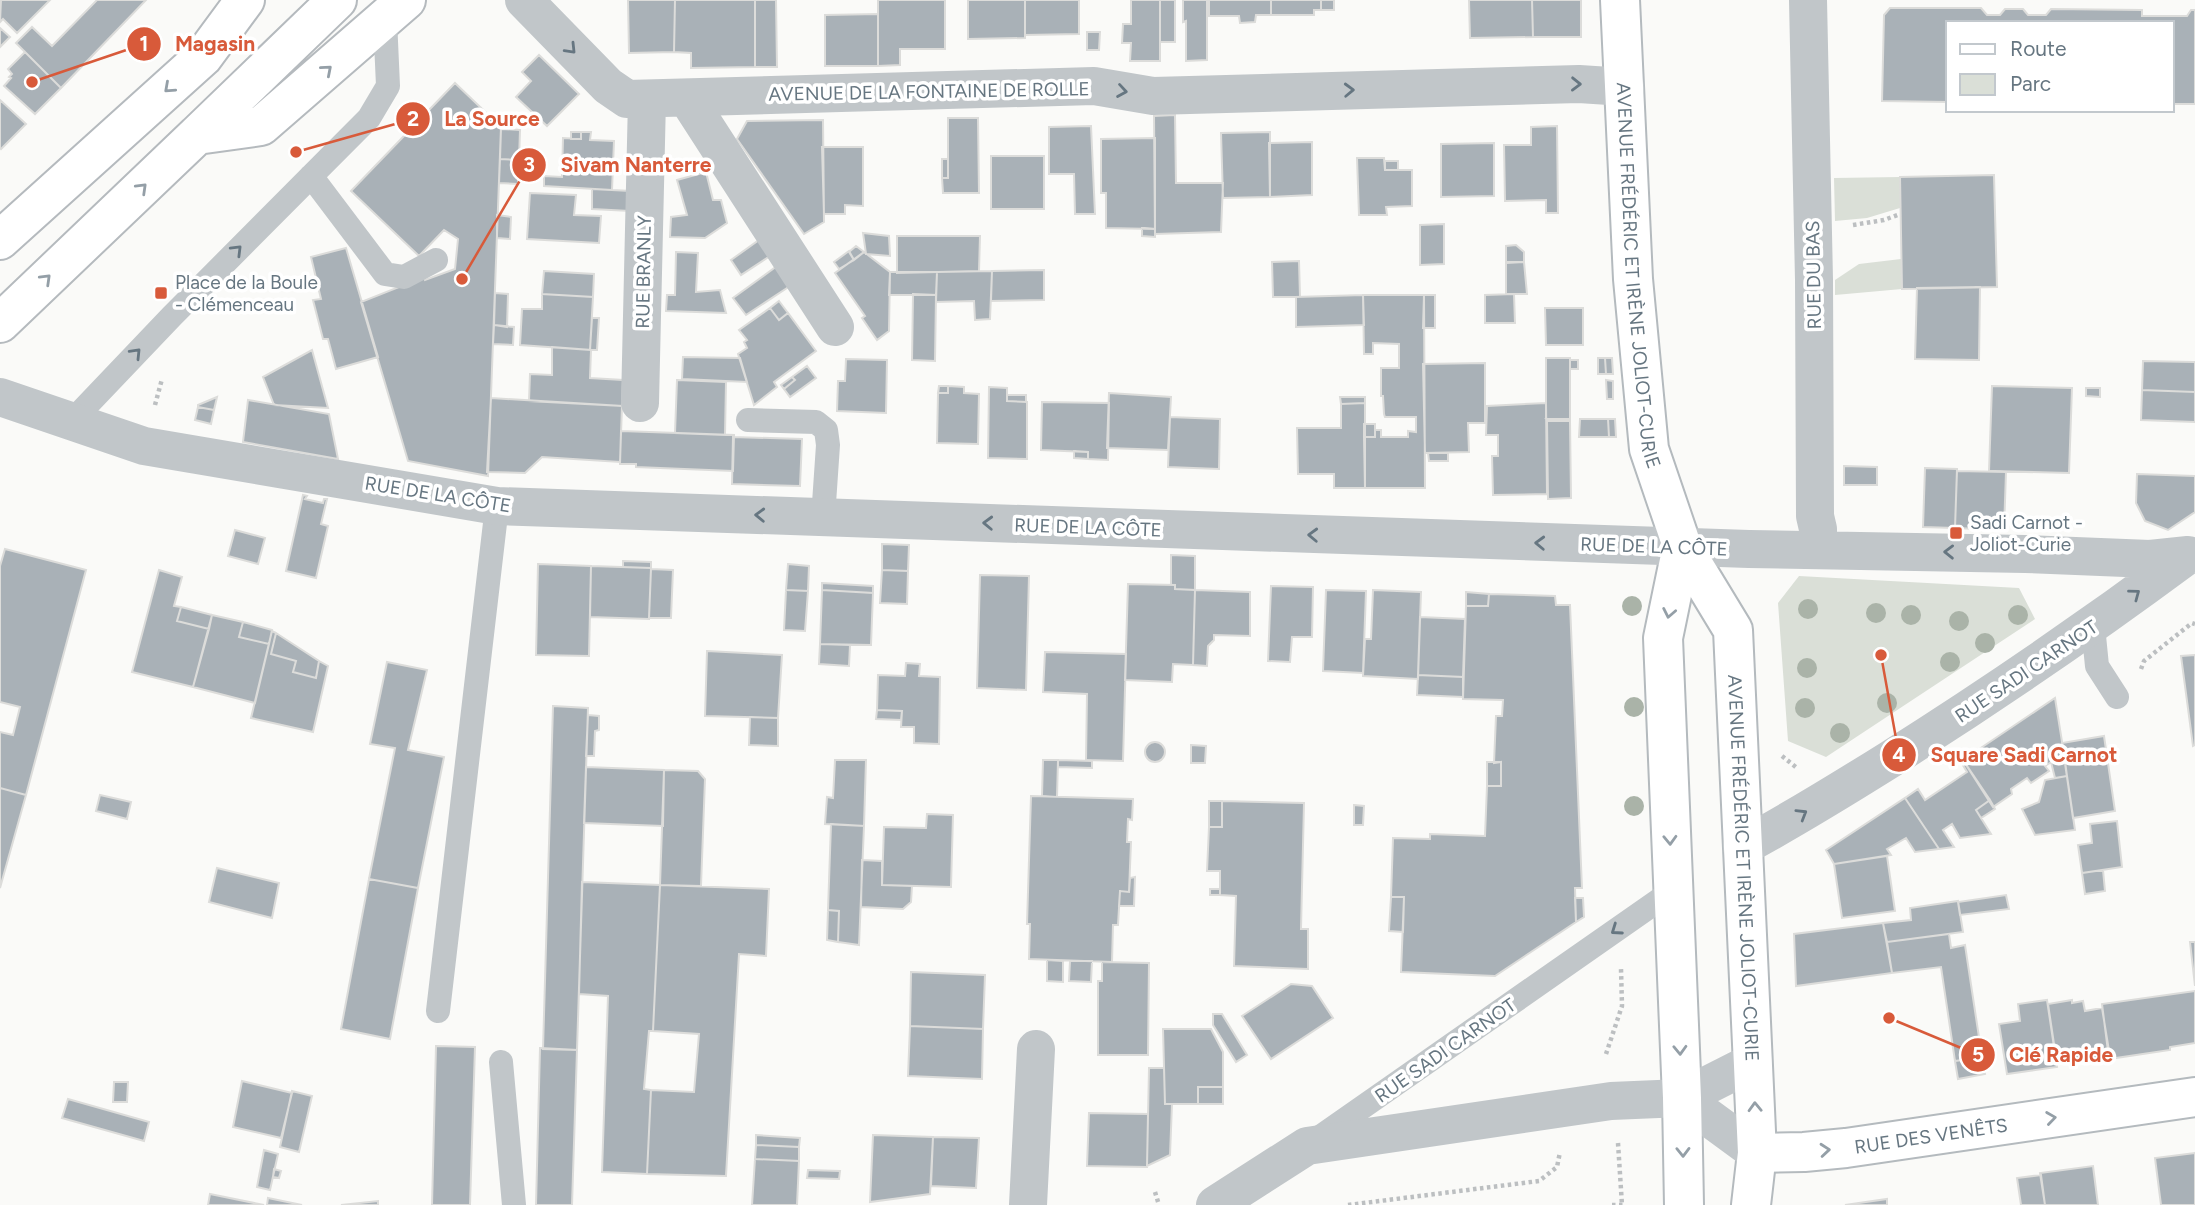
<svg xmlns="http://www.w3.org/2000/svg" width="2195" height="1205" font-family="Figtree,sans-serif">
  <rect width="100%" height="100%" fill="#fafaf8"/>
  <path fill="#dadfd7" d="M1900,177V208L1867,218L1835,221L1834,178Z
    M1901,259L1902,289L1835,295V280L1859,264Z
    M1799,576L2019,588L2035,619L1826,757L1788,741L1778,603Z"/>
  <path fill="#a9b1b7" stroke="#dcdcda" stroke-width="2" d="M1,0H50L17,33L3,19L0,22Z
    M97,0H146L61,88L16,43L32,27L52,46Z
    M628,0H675L674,52L629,53Z
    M675,0H755V67L691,68V53L674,52Z
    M755,0H776L777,67H755Z
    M878,0H945V49H900V65L878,66Z
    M968,0H1025V38L968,39Z
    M1025,0H1079V34L1025,35Z
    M1131,0H1160V61H1130L1131,43H1122L1123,24H1131Z
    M1160,0H1175V42H1160Z
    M1183,0H1207V60L1186,61V21L1183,22Z
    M1209,0H1271V15H1256L1255,22L1240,23L1239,16H1209Z
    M1271,0H1321V10H1314V15H1271Z
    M1321,0H1334V10H1321Z
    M1469,0H1532L1533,37L1470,38Z
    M1532,0H1581V37H1533Z
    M1890,8H1981L1987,15H2000L2005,9H2023L2028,15H2046L2051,9L2142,10V16H2187L2191,10H2195V104H2172V23H1948V102L1882,101L1884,15Z
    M878,14V66H825V15Z
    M0,28L10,37L0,47Z
    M1087,32H1100L1099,50H1087Z
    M25,52L61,88L35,114L4,86L11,78L9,77L12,74L8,69Z
    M539,55L579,94L547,126L516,97L531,81L522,72Z
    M455,83L501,127L488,476L408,461L361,302L424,277L425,280L455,269L458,239L444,230L419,256L351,191Z
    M0,100L26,124L1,149L0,148Z
    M1175,115L1176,183H1223L1221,232L1155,234L1154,116Z
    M948,118H978L979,193H943L942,178H948Z
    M823,120L824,222L804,234L737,139L747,121Z
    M1091,126L1095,214H1075L1074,174H1049V127Z
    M1557,126L1558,213H1546V200L1505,201L1504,145H1531V127Z
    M501,129L520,130L519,160L500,159Z
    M571,132H581V139H571Z
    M581,132H591L590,140L614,141L612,190L544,186V176L562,177L563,138L581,139Z
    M1270,132V197L1223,198L1221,133Z
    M1155,138V229L1106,228V193H1101V139Z
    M1312,142V195L1270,197L1269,143Z
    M1494,143V196L1441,197V144Z
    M822,147H863V206L845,205V214H824Z
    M991,156H1044V209H991Z
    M1357,158H1384L1385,170H1412V206L1386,207L1387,215H1359Z
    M500,159L519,160L518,184L499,183Z
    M942,159H948V178H942Z
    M1385,161H1398V170H1385Z
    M706,172L713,200H721L727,223L705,238L670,237L671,217L687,215L677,180Z
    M1994,175L1997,287L1902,289L1900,177Z
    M592,189L631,191L630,211L592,209Z
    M530,193L576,195L574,215L601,216L599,243L527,239Z
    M497,215L511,217L510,239L497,238Z
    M1444,224V264L1420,265V225Z
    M1142,228L1155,229V237L1142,236Z
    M863,233L889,236L890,256L866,254Z
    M897,236H980L979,271L897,273Z
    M759,240L770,256L741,275L731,260Z
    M1516,245L1524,252V262H1506V246Z
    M856,246L864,252L854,260L849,252Z
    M346,248L378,357L336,369L328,339H323L313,300L321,299L311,257Z
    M849,251L854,260L839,269L834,262Z
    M676,252L698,253L696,292L720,290L726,313L666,311L667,295H675Z
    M864,252L890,272L889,331L877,340L862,318L865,316L835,273Z
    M1299,261L1300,297H1273L1272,262Z
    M1524,262L1527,294H1506V263Z
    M777,266L790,286L746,315L733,298Z
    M1044,270V300L991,301L992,271Z
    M544,271L594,274L593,297L542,294Z
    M992,271L990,319L975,320L974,301L936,302L937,272Z
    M890,272H937L936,295H889Z
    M1980,287L1979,360L1915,359L1917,288Z
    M495,293L508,294L507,327L494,325Z
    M542,294L593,297L590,350L520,345L522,309H542Z
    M913,294L936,295L935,361L912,360Z
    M1514,294L1515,323H1485V295Z
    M1363,295L1364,325L1296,327V297Z
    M1363,295H1424L1425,488H1365L1364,437H1375V430H1381V437H1408V431L1416,432V417H1385L1384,414L1383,396H1381V368H1399V344L1373,343V354H1364Z
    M1424,295H1435V328H1423Z
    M779,301L788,313L779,320L770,308Z
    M770,308L779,320L788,313L816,351L774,382L777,387L754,405L738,354L747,348L744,342L747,340L739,330Z
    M1545,308H1583V345H1546Z
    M592,318H599L597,350H590Z
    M494,325L514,327L513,345L493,344Z
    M552,347L591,350L590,378L623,380L622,406L529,401L530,374L552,375Z
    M312,350L328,408L274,405L263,377Z
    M683,357L740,358L747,382L682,379Z
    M1546,358H1570V419H1546Z
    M1598,358H1605L1606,374H1598Z
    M1605,358H1612L1613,374H1606Z
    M846,359L887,360L886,413L837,411L838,381H845Z
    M1570,360H1578V369H1570Z
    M2143,361L2195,362V392L2142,390Z
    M1485,363V423H1468L1469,452L1425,453L1423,364Z
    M807,366L816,378L790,397L784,389L795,380L792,377Z
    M792,377L795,380L784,389L781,385Z
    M677,380L726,382L725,435L675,433Z
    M1606,380L1613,381V399H1607Z
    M939,386H948V393H938Z
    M948,386L964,387V393L979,394L978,444L937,443L938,393H948Z
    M1992,386L2072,388L2069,473L1989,471Z
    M989,387L1007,388V401L1027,402V459L988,458Z
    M2086,388H2100V397L2086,396Z
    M2142,390L2195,392V422L2141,420Z
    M1109,393L1171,397L1168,450L1107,448Z
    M1007,395H1026V402L1007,401Z
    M217,397L214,410L198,407V405Z
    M1340,397H1365V403L1341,404Z
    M491,398L622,406L620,462L542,457L525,473L487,472Z
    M248,400L329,414L338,459L243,442Z
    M1042,402L1109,403L1108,460L1088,459V452L1041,450Z
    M1365,403V488H1334V474H1298L1297,428H1341V404Z
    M1546,403L1547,494L1493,495L1492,456H1498V435H1486L1487,406Z
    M198,407L214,410L211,424L195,420Z
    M1170,417L1220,419L1219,469L1168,467Z
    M1546,419H1570V421H1547Z
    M1580,419H1608L1609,437H1579Z
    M1608,419H1615L1616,437H1609Z
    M1547,421H1570L1571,498L1548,499Z
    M1364,424H1375V437H1364Z
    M621,431L734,435L733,471L636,467V464H620Z
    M733,437L802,439L800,486L732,484Z
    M1074,451L1088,452V459L1074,458Z
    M1428,453H1448V461H1429Z
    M1844,466L1877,467V485H1844Z
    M1925,468L1957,469L1955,528L1923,527Z
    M1957,471L2006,472L2004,530L1955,528Z
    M2137,474L2195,476V512L2168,530L2145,521L2136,503Z
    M303,495L307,496L305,499L323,503L324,499H327L321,524L328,526L316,578L286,571Z
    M235,530L265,538L258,564L228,556Z
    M882,544L909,545L908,571L882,570Z
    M5,549L86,570L26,795L0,788V732L13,735L20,707L0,702V566Z
    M1171,555L1195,556V590L1175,589V585H1171Z
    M623,561L651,562V568L623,567Z
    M538,564L591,566L589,656L536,655Z
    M788,564L809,566L808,591L786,590Z
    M591,566L651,568L649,619L590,617Z
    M651,569L673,570L671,618H649Z
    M159,570L182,577L174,606L181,607L177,621L209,629L193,687L132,672Z
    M882,570L908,571L907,604L880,603Z
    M980,575L1029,576L1026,690L977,688Z
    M822,583L873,586V593L822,590Z
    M1128,584L1175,585V589L1195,590L1193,665L1173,664L1172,682L1125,680Z
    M1271,586L1313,587L1312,637H1292L1290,662L1268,661Z
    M786,590L808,591L805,631L784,630Z
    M822,590L873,593L871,645L820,644Z
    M1195,590L1250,592V636L1214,635V640L1208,646L1207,666L1193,665Z
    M1326,590L1366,591L1363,673L1323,671Z
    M1373,590L1421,592L1418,679L1363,676L1365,639H1371Z
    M1466,592L1489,594L1488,606H1466Z
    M1489,594L1555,596L1556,605H1570L1582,888H1575L1576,922L1495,976L1401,972L1404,897H1391L1393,838L1430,839V834L1485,836L1487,786H1501V762L1494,763L1496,716H1502L1503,700L1463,699L1466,606H1488Z
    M181,607L212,615L209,629L177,621Z
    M212,615L243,622L239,637L269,644L255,703L193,687Z
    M1420,617L1465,619L1463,677L1418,675Z
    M243,622L272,630L269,644L239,637Z
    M272,631L276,633L271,654L296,661L293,672L316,678L319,661L328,666L313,732L251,718Z
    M276,633L319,661L316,678L293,672L296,661L271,654Z
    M820,644L850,645L849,666L819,664Z
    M707,651L782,655L778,718L705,716Z
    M1045,652L1126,654L1123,761L1086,760L1087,694L1043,692Z
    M2195,655V745L2193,746L2181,656Z
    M387,662L427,670L408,750L444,757L418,888L369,879L395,748L370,744Z
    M906,663L920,664L919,676L940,677L939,744L914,743V727H901L902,711L877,710L878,675L905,676Z
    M1418,675L1463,677V697L1417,695Z
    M2055,698L2064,754L2045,766L2049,771L2031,783L2027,778L2011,789L2012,794L1993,807L1963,760Z
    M553,706L588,708L577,1050L543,1049Z
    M877,710L902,711L901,720L876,719Z
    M588,715L599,716V730L595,731L594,756H586Z
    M750,717L778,718V746L749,745Z
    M2104,736L2115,811L2073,818L2062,743Z
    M1145 752a10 10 0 1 1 20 0a10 10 0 1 1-20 0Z
    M1191,745L1206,746L1205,763H1191Z
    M2064,754L2067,776L2055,778L2051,762Z
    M835,760H866L864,826L825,824L827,797L833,798Z
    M1043,760H1058L1057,797L1042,796Z
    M1058,760L1092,761V768L1058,767Z
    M1963,760L1990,800L1976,810L1991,834L1960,838L1952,824L1943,830L1954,847L1939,849L1905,798L1918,789L1925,800L1967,772L1961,762Z
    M1487,762H1501V786H1487Z
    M586,767L664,770L663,826L584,823Z
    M664,770L698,771L705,779L701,886L660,885Z
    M2067,776L2075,830L2035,835L2022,809L2039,802L2045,780Z
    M0,788L26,795L0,888Z
    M100,795L131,802L127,819L96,811Z
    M1031,796L1133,799L1132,820L1128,819L1127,842H1131L1129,892L1120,891L1118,925H1113L1112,962L1029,959L1030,924H1027Z
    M1905,798L1939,849L1915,852L1906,838L1887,849L1891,855L1834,864L1826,850Z
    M1990,800L1995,809L1981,818L1976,810Z
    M1209,801H1222V827H1209Z
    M1222,801L1304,803L1301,929H1308V969L1234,966L1236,896L1220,895V871H1207L1209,827H1222Z
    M1354,805L1364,806L1363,825H1354Z
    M927,814L953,815L951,887L882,885L884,827L926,828Z
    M2117,821L2122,867L2082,873L2078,845L2092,843L2090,824Z
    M831,824L864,826L859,945L838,942L839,911L828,910Z
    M1887,856L1895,911L1842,918L1834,864Z
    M862,860L882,861V885L912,886L911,902L903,909L861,907Z
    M217,868L279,883L272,918L209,902Z
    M2103,870L2105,891L2085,894L2082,873Z
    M1135,877L1134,906H1119L1120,891L1129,892L1130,878Z
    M369,879L418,888L390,1039L341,1029Z
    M582,882L660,885L653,1031H649L644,1089L651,1090L647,1174L602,1172L608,996L579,994Z
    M660,885L769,889L766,956L739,954L726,1176L647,1174L651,1090L694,1092L699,1034L653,1031Z
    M1210,889H1220V895H1210Z
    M2006,895L2009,909L1960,915L1958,902Z
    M1391,897H1404L1403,932L1389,931Z
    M1575,898H1583L1584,917L1576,922Z
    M1958,901L1963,932L1887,942L1883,923L1911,920L1910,908Z
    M828,910L839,911L838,942L827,940Z
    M1883,923L1892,973L1796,986L1794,934Z
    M1949,934L1951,948L1965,945L1982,1057L1955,1061L1941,967L1892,973L1887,942Z
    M2190,942H2195V986Z
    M1047,960L1063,961V982L1047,981Z
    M1070,961H1092L1091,982L1069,981Z
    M1102,962L1149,963L1148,1055H1098V981H1102Z
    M911,972L985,975L983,1029L910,1026Z
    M1291,984L1312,986L1333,1018L1271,1059L1242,1016Z
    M2195,991V1043L2170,1047V1050L2109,1059L2102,1004Z
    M2047,1000L2057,1067L2007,1074L1999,1024L2020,1021L2018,1004Z
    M2072,1000V1003L2083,1001L2085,1011L2102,1008L2110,1057L2057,1064L2048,1004Z
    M1213,1014H1222L1247,1055L1236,1062L1213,1025Z
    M910,1026L983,1029L982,1079L908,1076Z
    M1163,1029H1211L1223,1052V1087H1198V1104H1165Z
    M436,1046L475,1047L470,1205H432Z
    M540,1048L577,1050L572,1205H536Z
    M1982,1057L1985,1074L1958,1079L1955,1061Z
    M1149,1068H1164L1165,1104H1172L1170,1155L1147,1166Z
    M242,1081L292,1093L281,1138L233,1127Z
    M114,1082H128L127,1102H113Z
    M1198,1087H1223V1104H1198Z
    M292,1091L312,1096L299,1152L280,1147Z
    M68,1099L149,1122L144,1141L62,1118Z
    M1089,1113L1148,1114L1147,1167L1087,1166Z
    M756,1135L800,1138L799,1147L756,1145Z
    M873,1135L933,1137L930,1194L870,1202Z
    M933,1137L979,1138L976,1188L931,1186Z
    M756,1145L799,1147V1161L755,1159Z
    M264,1150L278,1154L270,1190L257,1187Z
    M2195,1153V1205H2161L2155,1158Z
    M755,1159L799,1161L797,1205H752Z
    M2093,1166L2098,1205H2045L2040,1173Z
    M274,1169L281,1171L279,1178L273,1177Z
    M808,1170L840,1171L839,1179L807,1178Z
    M2041,1175L2045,1205H2021L2017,1178Z
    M210,1194L264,1205H208Z
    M268,1198L302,1205H267Z
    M1887,1199V1205H1845Z
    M378,1201V1205H341Z"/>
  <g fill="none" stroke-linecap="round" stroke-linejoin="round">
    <defs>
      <g id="secondary">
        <path id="s1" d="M1620,0L1633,279L1649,449L1682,546L1733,630L1757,1153L1751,1205"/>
        <path d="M1682,546L1663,638L1682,1098L1684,1205"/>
        <path id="s2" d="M1757,1153L1804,1152L1846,1148L2195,1097"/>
      </g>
      <path id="primary" d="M197,135L337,0
        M0,240L203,57L245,0
        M0,323L197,135L261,126L406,0"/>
    </defs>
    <use href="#secondary" stroke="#b4babe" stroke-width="42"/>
    <use href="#primary" stroke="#b5babe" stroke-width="42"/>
    <path stroke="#bcbfc1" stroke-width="4.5" stroke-dasharray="3.5 3.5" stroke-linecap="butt" d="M1853,225L1884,220L1900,214
      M155,405L162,379
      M2141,669L2144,661L2192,623L2195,624
      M1782,756L1797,768
      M1606,1054L1622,1006L1621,969
      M1618,1143L1622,1205
      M1155,1192L1159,1205
      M1348,1205L1539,1181L1557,1167L1560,1152
      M1612,1205H1626"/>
    <path stroke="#c1c6c9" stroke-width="24" d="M311,176L385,274L404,277L436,260
      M748,420L816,422L826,430L828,445L823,518
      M71,422L172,316L369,118L388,86L385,19
      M2093,626L2097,666L2117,697
      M438,1011L497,506
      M501,1062L514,1205
      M1317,1139L1672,891"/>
    <path stroke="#c1c6c9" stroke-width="38" d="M524,0L608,86L627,99L1094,86L1153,96L1579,84L1625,87
      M1808,0L1814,280L1815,516L1818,529V550
      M687,98L835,327
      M0,397L144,446L497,506L1749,549L2025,554L2150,559L2188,555
      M640,403L647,99
      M1742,847C1793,820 1841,790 1889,760C1992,695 2091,627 2188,555
      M1682,1098L1757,1153
      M1028,1205L1036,1049
      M1215,1205L1307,1146L1611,1101L1682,1098L1753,1062"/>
    <use href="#secondary" stroke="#fff" stroke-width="38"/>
    <use href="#primary" stroke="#fff" stroke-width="38"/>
  </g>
  <g fill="#aab3a8">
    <circle cx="1632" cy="606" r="10"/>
    <circle cx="1808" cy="609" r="10"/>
    <circle cx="1876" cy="613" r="10"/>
    <circle cx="1911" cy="615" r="10"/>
    <circle cx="2018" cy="615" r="10"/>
    <circle cx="1959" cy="621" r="10"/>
    <circle cx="1985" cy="643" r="10"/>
    <circle cx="1950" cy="662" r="10"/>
    <circle cx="1807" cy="668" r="10"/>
    <circle cx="1887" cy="703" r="10"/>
    <circle cx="1634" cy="707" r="10"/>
    <circle cx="1805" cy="708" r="10"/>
    <circle cx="1840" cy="733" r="10"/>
    <circle cx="1634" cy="806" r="10"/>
  </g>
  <defs><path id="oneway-chevron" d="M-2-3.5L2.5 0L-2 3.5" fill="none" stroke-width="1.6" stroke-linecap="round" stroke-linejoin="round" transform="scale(1.75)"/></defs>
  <g stroke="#667681">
    <use href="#oneway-chevron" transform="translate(571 49) rotate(46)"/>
    <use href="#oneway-chevron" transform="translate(1576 84) rotate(1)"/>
    <use href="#oneway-chevron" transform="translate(1349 90) rotate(-2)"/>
    <use href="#oneway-chevron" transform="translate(1122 91) rotate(9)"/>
    <use href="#oneway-chevron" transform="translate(237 250) rotate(-45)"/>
    <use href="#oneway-chevron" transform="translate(136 353) rotate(-46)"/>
    <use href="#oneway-chevron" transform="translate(760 515) rotate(-178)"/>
    <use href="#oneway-chevron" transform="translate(988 523) rotate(-178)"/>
    <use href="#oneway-chevron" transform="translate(1313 535) rotate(-178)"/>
    <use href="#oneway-chevron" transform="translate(1540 543) rotate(-178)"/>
    <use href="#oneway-chevron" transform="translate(1949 552) rotate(-179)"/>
    <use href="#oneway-chevron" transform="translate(2135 594) rotate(-37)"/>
    <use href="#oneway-chevron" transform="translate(1802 814) rotate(-31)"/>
    <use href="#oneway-chevron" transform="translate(1616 930) rotate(145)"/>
  </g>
  <g stroke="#949fa7">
    <use href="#oneway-chevron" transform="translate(327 70) rotate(-41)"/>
    <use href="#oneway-chevron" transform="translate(169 88) rotate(138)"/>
    <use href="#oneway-chevron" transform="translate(142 188) rotate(-44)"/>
    <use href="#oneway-chevron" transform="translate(46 279) rotate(-44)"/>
    <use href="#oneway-chevron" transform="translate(1669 613) rotate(101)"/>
    <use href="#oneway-chevron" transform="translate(1670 840) rotate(88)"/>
    <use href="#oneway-chevron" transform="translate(1680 1050) rotate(88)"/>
    <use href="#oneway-chevron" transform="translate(1755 1107) rotate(-92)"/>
    <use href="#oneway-chevron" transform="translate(2051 1118) rotate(-8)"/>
    <use href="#oneway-chevron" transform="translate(1825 1150) rotate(-5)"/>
    <use href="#oneway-chevron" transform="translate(1683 1152) rotate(89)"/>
  </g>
  <g fill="#d85a3a" stroke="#fff" stroke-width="2.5">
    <rect x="154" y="286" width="14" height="14" rx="3.5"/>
    <rect x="1949" y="526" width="14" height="14" rx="3.5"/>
  </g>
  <g text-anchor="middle" stroke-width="7" stroke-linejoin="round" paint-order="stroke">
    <g font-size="19" fill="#667681" stroke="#fff">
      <text transform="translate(929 91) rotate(-1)" y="7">AVENUE DE LA FONTAINE DE ROLLE</text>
      <text transform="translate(643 272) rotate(-89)" y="7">RUE BRANLY</text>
      <text dy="7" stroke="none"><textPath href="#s1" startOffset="276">AVENUE FRÉDÉRIC ET IRÈNE JOLIOT-CURIE</textPath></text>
      <text transform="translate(1813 275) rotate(-91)" y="7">RUE DU BAS</text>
      <text transform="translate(438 494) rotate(9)" y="7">RUE DE LA CÔTE</text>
      <text transform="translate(1088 527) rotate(2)" y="7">RUE DE LA CÔTE</text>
      <text transform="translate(1654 546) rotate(2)" y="7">RUE DE LA CÔTE</text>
      <text transform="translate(2026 671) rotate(-34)" y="7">RUE SADI CARNOT</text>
      <text dy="7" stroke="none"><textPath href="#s1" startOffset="889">AVENUE FRÉDÉRIC ET IRÈNE JOLIOT-CURIE</textPath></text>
      <text transform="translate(1445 1050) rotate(-35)" y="7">RUE SADI CARNOT</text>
      <text dy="7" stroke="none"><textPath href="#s2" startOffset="175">RUE DES VENÊTS</textPath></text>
    </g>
    <g font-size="19" fill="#667681" stroke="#fff" text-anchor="start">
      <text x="175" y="289">Place de la Boule<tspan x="175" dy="22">- Clémenceau</tspan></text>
      <text x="1970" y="529">Sadi Carnot -<tspan x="1970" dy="22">Joliot-Curie</tspan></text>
    </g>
  </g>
  <path fill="none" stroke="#d85a3a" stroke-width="2.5" d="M32 82L144 44M296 152L413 119M462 279L529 165M1881 655L1899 755M1889 1018L1978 1055"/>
  <g fill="#d85a3a" stroke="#fff" stroke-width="2.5">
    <circle cx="32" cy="82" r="7"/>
    <circle cx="296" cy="152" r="7"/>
    <circle cx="462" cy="279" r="7"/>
    <circle cx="1881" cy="655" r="7"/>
    <circle cx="1889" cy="1018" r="7"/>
    <circle cx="144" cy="44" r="18"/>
    <circle cx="413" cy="119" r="18"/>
    <circle cx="529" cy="165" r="18"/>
    <circle cx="1899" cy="755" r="18"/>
    <circle cx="1978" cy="1055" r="18"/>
  </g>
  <g font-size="21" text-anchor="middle" font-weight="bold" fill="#fff">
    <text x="144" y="51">1</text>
    <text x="413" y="126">2</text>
    <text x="529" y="172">3</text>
    <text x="1899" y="762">4</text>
    <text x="1978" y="1062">5</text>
  </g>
  <g font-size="21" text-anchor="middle" font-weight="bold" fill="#d85a3a" stroke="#fff" stroke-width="7" stroke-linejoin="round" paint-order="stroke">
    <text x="215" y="51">Magasin</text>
    <text x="492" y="126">La Source</text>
    <text x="636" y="172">Sivam Nanterre</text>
    <text x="2024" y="762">Square Sadi Carnot</text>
    <text x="2061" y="1062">Clé Rapide</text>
  </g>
  <rect x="1946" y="21" width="228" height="91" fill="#ffffff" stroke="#c2c8cd" stroke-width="2"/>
  <rect x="1960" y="44" width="35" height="10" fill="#ffffff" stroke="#c2c8cd" stroke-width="2"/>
  <text x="2010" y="56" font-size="21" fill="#667681">Route</text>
  <rect x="1960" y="74" width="35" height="21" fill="#dadfd7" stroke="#c2c8cd" stroke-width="2"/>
  <text x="2010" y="91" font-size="21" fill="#667681">Parc</text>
</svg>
